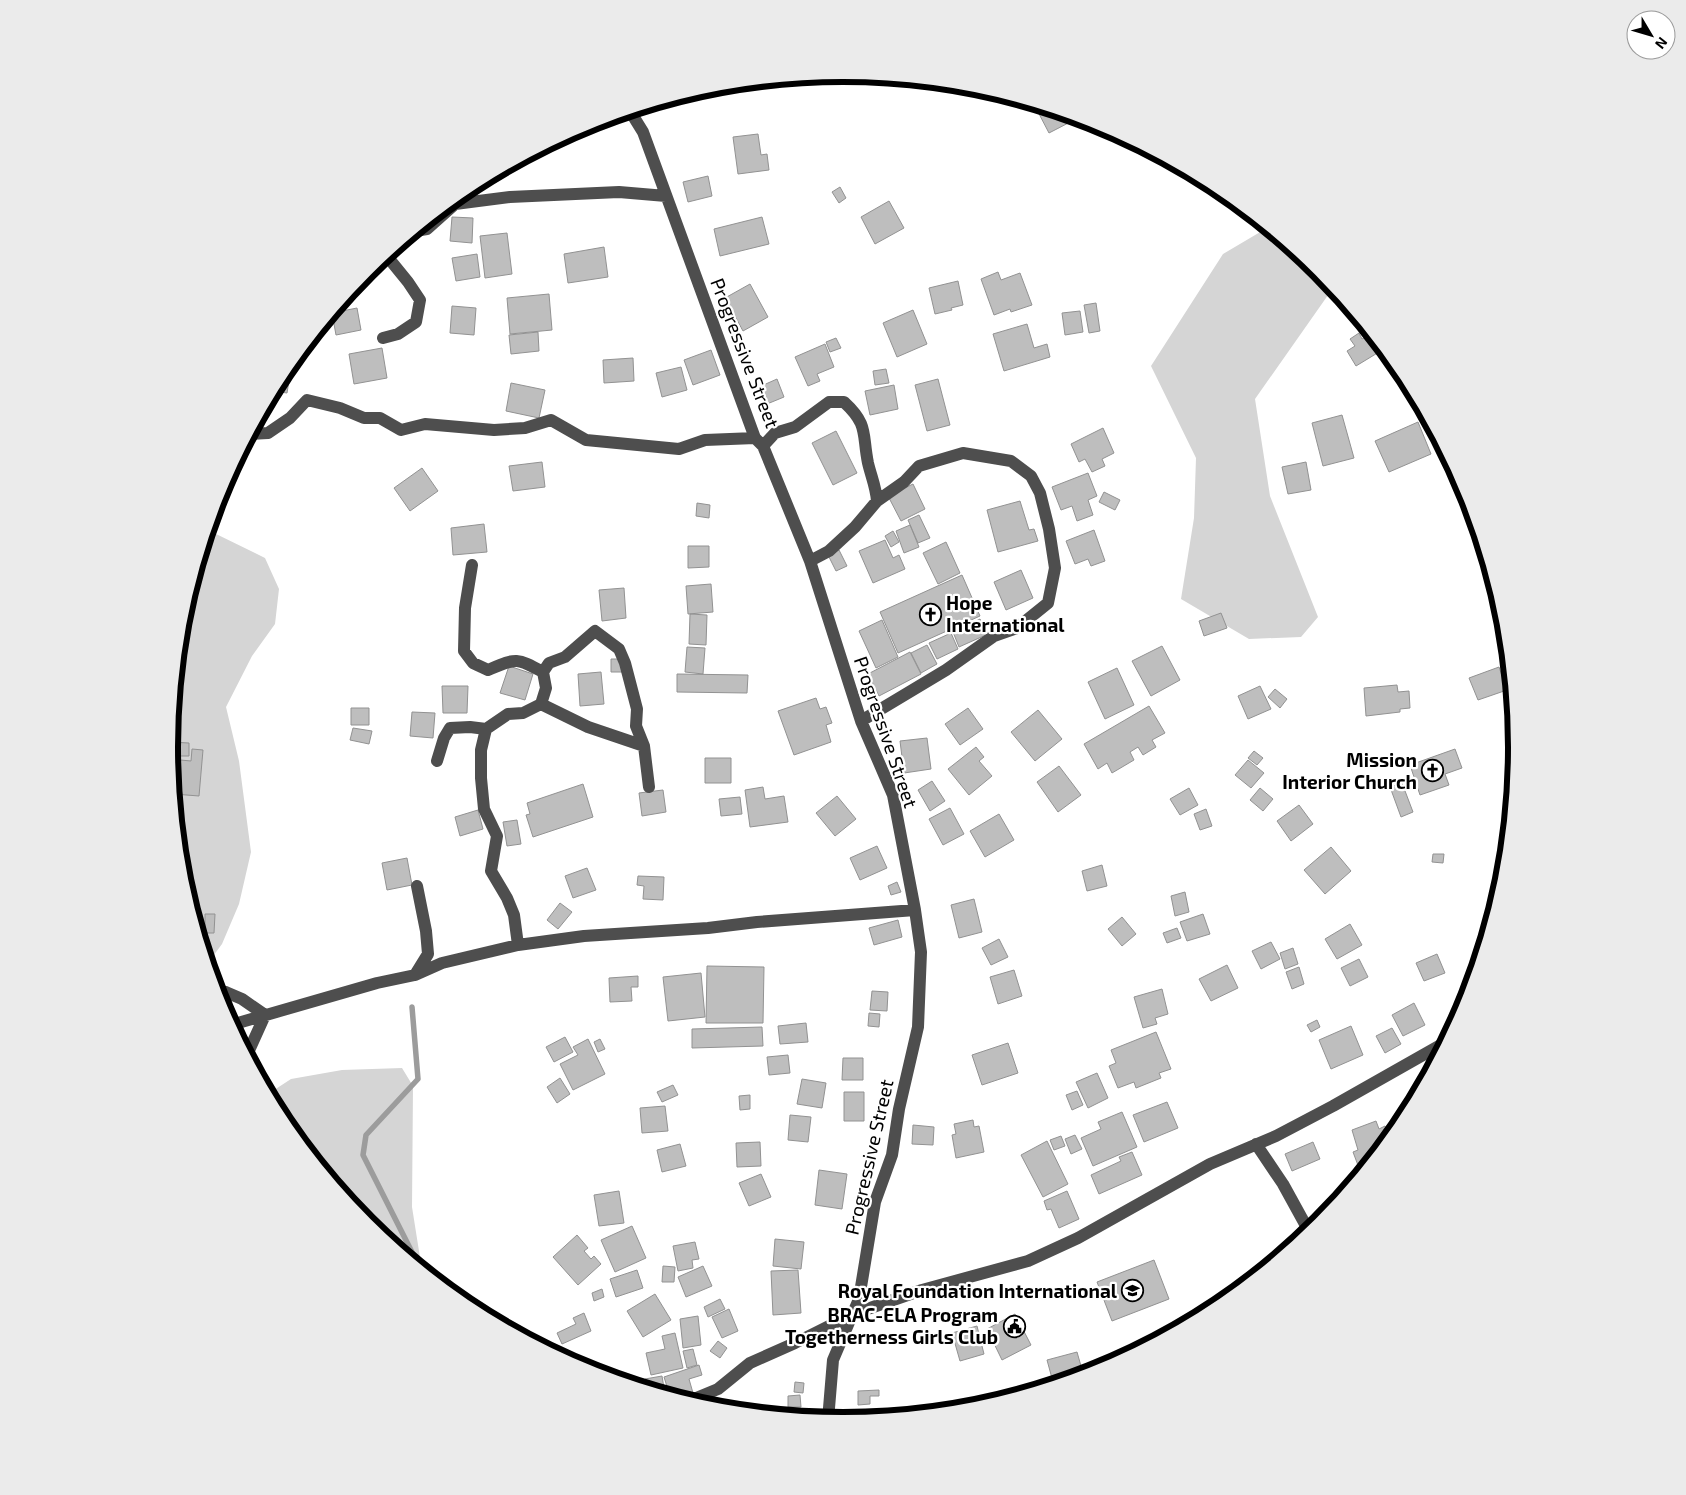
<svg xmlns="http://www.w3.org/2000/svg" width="1686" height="1495" font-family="'Exo 2',sans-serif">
  <rect width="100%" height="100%" fill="#fff"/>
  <path fill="#d5d5d5" d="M1267,228L1320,271L1333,288L1255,399L1270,496L1318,617L1301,637L1249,639L1181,599L1194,518L1196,458L1151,366L1223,254Z
    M208,532H212L265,558L279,589L275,624L252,656L226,707L239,761L251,852L239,904L222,944L208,963L182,879L169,747L182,616Z
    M402,1068L413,1086L412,1207L422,1270L366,1224L283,1122L268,1094L291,1079L342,1070Z"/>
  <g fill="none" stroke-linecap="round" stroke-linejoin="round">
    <path stroke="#9c9c9c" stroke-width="5.5" d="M412,1007L418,1079L366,1135L363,1155L420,1268"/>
  </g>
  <path fill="#bebebe" stroke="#929292" d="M1043,108L1078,118L1049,133L1037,110Z
    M758,134L761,155L767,154L769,170L738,174L733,137Z
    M708,176L712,196L688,202L683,182Z
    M840,187L846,198L839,203L832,192Z
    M889,201L904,228L875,244L861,217Z
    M452,217L473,218L472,243L450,241Z
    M762,217L769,244L720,256L714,229Z
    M507,233L512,274L485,278L480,236Z
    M604,247L608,277L568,283L564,254Z
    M477,254L480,277L456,281L452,258Z
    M998,272L1001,280L1020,273L1032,305L1011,312L1010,309L994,315L981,279Z
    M958,281L963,305L951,308L952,310L935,314L929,288Z
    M750,284L768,317L743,331L725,298Z
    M549,294L552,330L510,334L507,298Z
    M1096,303L1100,331L1089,333L1084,305Z
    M452,306L476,308L474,335L450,333Z
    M357,308L361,330L336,335L332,313Z
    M913,310L927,344L897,357L883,323Z
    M1080,311L1083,332L1065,335L1062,313Z
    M1027,324L1034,348L1047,344L1050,357L1004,371L993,334Z
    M538,332L539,351L511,354L509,335Z
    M1359,333L1362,339L1371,334L1384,349L1356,366L1347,351L1355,346L1350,339Z
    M836,338L841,348L830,352L826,342Z
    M825,344L834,367L817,374L820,381L808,386L795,357Z
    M382,348L387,378L354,384L349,354Z
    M711,350L720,375L693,385L684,360Z
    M633,358L634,381L604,383L603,360Z
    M292,362L287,393L273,391L283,373Z
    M681,367L687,390L662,397L656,373Z
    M886,369L889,383L875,385L873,371Z
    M777,379L784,397L767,404L759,387Z
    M938,379L950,425L927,431L915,385Z
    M511,383L545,390L539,418L506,411Z
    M894,385L898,409L870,415L865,391Z
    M1342,415L1354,458L1323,466L1312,423Z
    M1418,422L1431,454L1389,472L1375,441Z
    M1103,428L1114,453L1102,459L1105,466L1092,472L1085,459L1079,462L1071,444Z
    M836,431L857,473L833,485L812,443Z
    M542,462L545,487L513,491L509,466Z
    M1306,462L1311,490L1288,494L1282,467Z
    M422,468L438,491L410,511L394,488Z
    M1088,473L1097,496L1088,500L1093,515L1077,521L1072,506L1061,510L1052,487Z
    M913,484L925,509L901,521L888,496Z
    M1104,492L1120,500L1115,510L1099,502Z
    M1020,501L1029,530L1034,529L1038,541L998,552L987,510Z
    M697,503L710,505L709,518L696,516Z
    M919,515L930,538L918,543L908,520Z
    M484,524L487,552L453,555L451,528Z
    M910,525L919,547L904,553L896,531Z
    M1094,530L1105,561L1091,566L1088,559L1075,564L1066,541Z
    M893,531L899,542L891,547L885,536Z
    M885,540L893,558L899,555L905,569L873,583L859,551Z
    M946,542L960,573L938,584L923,553Z
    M688,546H709V567L688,568Z
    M839,550L847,566L836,571L828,555Z
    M1021,570L1033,598L1006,610L994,582Z
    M962,575L980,616L898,653L880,612Z
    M711,584L713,612L688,614L686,586Z
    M624,588L626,618L602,621L599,590Z
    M1221,613L1227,628L1204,636L1199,621Z
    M690,614L707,615L706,645L689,644Z
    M980,619L988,634L959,647L953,632Z
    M882,620L898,657L876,668L859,631Z
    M951,633L958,649L937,659L929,643Z
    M927,645L937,664L921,673L911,653Z
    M1162,646L1180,680L1151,696L1132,661Z
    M687,647L705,648L703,674L685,672Z
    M910,652L921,674L879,696L868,674Z
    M611,659H622V672H611Z
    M509,666L533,674L525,700L500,693Z
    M1499,667L1507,690L1478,700L1469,678Z
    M1117,668L1134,705L1105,719L1088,682Z
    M601,672L604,704L580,706L578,674Z
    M677,674L748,675L747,693L677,692Z
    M1397,685L1398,692L1409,691L1410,708L1400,709V712L1366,716L1364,688Z
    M442,686H468L467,713H443Z
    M1260,686L1271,709L1248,719L1238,696Z
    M1275,689L1287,699L1280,708L1268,697Z
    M816,698L820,709L826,707L832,723L826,725L831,742L794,755L778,711Z
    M1149,706L1165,733L1152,740L1156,747L1143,755L1138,747L1130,752L1134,760L1112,773L1107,763L1098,769L1084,744Z
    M351,708H369V725H351Z
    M968,708L983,729L960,745L945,724Z
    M1038,710L1062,739L1035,761L1011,732Z
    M412,712L435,713L433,738L410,736Z
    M353,728L372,731L369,744L350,740Z
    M1515,732L1517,748L1516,760L1506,735Z
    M927,738L931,769L904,773L900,741Z
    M170,742L189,743V756H170Z
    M976,747L984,757L979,761L992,776L969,795L948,769Z
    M192,749L203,750L199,796L174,794L170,759L191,761Z
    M1455,749L1462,768L1445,774L1449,785L1420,795L1410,765Z
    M1254,751L1263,758L1257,765L1248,758Z
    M705,758H731V783H705Z
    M1248,760L1264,773L1251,788L1235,775Z
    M1059,766L1081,795L1058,812L1037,782Z
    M932,781L945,801L930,811L918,790Z
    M1402,783L1413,812L1401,817L1390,787Z
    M583,784L593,817L533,837L526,815L530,814L527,803Z
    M763,787L765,799L784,796L788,822L750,827L745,790Z
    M1189,788L1198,805L1180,815L1170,799Z
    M1260,788L1273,799L1263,811L1250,800Z
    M663,790L666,812L642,816L639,793Z
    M837,796L856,819L835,836L816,813Z
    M740,797L742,814L721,816L719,799Z
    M1299,805L1313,824L1291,841L1277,821Z
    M950,808L964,834L943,845L929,819Z
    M1206,809L1212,826L1200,830L1194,814Z
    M478,810L483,829L460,836L455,817Z
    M999,814L1014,840L985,857L970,831Z
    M517,820L521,844L507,846L503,822Z
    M877,846L887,868L860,880L850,858Z
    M1331,847L1351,871L1325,894L1304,870Z
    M1433,854H1444L1443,863L1432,862Z
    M407,858L412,885L387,890L382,863Z
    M1102,865L1107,886L1087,891L1082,871Z
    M587,868L596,890L573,898L565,876Z
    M638,876L664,877L663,900L643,899L644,886L637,885Z
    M897,882L901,892L891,895L888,886Z
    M1185,892L1189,912L1175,916L1171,896Z
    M974,899L982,932L959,938L951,905Z
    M560,903L572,912L558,929L547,920Z
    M205,914H215L214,933H205Z
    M1203,914L1210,934L1187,941L1180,922Z
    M1122,917L1136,934L1122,946L1108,929Z
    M898,920L902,937L874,945L869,928Z
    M1350,924L1362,945L1337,959L1325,939Z
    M1177,928L1181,938L1167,943L1163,933Z
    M999,939L1008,957L991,965L982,948Z
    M1271,942L1280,959L1261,969L1252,951Z
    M1293,948L1298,964L1285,969L1280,953Z
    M1437,954L1445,973L1424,981L1416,963Z
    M1359,959L1368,977L1350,986L1341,968Z
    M1227,965L1238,988L1211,1001L1199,979Z
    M707,966L764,967L763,1023H706Z
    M1299,967L1304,984L1292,989L1286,972Z
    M1014,970L1022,996L998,1004L990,977Z
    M701,973L705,1017L668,1021L663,977Z
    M638,976V987H631L632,1001L610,1002L609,978Z
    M1162,989L1168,1014L1155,1018L1157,1024L1143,1028L1134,997Z
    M872,991L888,992L887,1011L870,1010Z
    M1414,1003L1425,1025L1403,1036L1392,1015Z
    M869,1013L880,1014L879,1027L868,1026Z
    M1317,1020L1320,1027L1311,1032L1307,1025Z
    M806,1023L808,1042L780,1044L778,1026Z
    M1351,1026L1363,1055L1331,1069L1319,1040Z
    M762,1027L763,1046L692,1048V1029Z
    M1392,1028L1401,1044L1385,1053L1376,1036Z
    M1156,1032L1171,1069L1159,1073L1161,1078L1136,1088L1134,1082L1118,1088L1109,1066L1116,1063L1111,1050Z
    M565,1037L573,1052L554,1062L546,1047Z
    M588,1039L605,1074L573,1090L560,1064L578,1055L573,1047Z
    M600,1039L605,1049L598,1052L594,1042Z
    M1008,1043L1018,1073L982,1085L972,1055Z
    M788,1055L790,1073L769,1075L767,1057Z
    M843,1058H863V1080H842Z
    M1097,1073L1108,1098L1088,1108L1076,1082Z
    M560,1078L570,1094L557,1103L547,1087Z
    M802,1079L826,1083L822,1108L797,1104Z
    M673,1085L678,1095L662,1102L657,1092Z
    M1077,1091L1083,1105L1072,1110L1066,1095Z
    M844,1092H864V1121H844Z
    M750,1095V1109L740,1110L739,1096Z
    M1167,1102L1178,1128L1144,1142L1133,1115Z
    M665,1106L668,1131L642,1133L640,1108Z
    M1122,1112L1137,1147L1093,1166L1081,1138L1101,1129L1098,1122Z
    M790,1115L811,1117L808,1142L788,1140Z
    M973,1120L974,1127L979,1126L984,1152L956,1158L952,1135L956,1134L954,1124Z
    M1376,1121L1379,1129L1385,1126L1389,1138L1383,1140L1385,1145L1368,1165L1359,1168L1353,1152L1358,1150L1352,1130Z
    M913,1125L934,1127L933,1145L912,1144Z
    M1075,1135L1082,1149L1071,1154L1065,1139Z
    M1061,1136L1065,1146L1054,1150L1050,1140Z
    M1047,1141L1068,1184L1043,1197L1021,1155Z
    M760,1142L761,1166L737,1167L736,1143Z
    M1313,1142L1320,1159L1292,1171L1285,1154Z
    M680,1144L686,1166L662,1172L657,1150Z
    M1132,1152L1142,1175L1099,1194L1091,1175L1121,1161L1119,1157Z
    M819,1170L847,1174L842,1209L815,1205Z
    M761,1174L771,1197L749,1206L739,1183Z
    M1351,1185L1338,1201L1335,1191Z
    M619,1191L624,1223L599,1226L594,1195Z
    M1067,1191L1079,1219L1059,1228L1051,1209L1047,1210L1044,1201Z
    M632,1226L646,1258L615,1272L601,1240Z
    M577,1235L588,1248L584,1251L591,1259L594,1256L601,1264L578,1285L553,1257Z
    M775,1239L804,1242L801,1269L773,1266Z
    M695,1242L699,1259L692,1260L693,1268L678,1271L673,1246Z
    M1154,1260L1169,1299L1112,1321L1097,1282Z
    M663,1266L675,1267L674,1282H662Z
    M703,1266L712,1286L686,1297L678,1277Z
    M637,1270L643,1288L616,1297L610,1279Z
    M798,1270L801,1313L773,1315L771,1271Z
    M602,1289L604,1297L594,1301L592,1293Z
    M655,1294L671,1320L643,1337L627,1311Z
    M720,1299L725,1309L708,1317L704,1307Z
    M729,1309L738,1331L722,1338L712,1317Z
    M584,1313L591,1331L562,1344L557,1333L576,1324L573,1318Z
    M1015,1314L1031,1345L1002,1360L987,1329Z
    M698,1316L701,1345L683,1348L680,1319Z
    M977,1326L984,1354L960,1361L952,1333Z
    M675,1333L683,1368L651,1375L646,1353L665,1349L662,1336Z
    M718,1341L727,1348L720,1358L710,1351Z
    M693,1349L697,1365L687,1368L683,1351Z
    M1077,1352L1083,1373L1053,1382L1047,1360Z
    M699,1365L702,1375L689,1379L693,1393L678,1398L670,1396L664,1377Z
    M662,1376L664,1388L653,1390L646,1389L645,1379Z
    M795,1382L804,1383L803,1393L794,1392Z
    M879,1390V1396H870V1404L858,1405V1391Z
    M800,1395L801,1407H788V1396Z"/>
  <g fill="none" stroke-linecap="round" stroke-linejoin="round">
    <path stroke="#4e4e4e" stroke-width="12" d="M630,111L643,132L755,438L763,446L810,561L861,721L893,795L915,910L921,952L918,1027L899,1109L892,1155L875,1202L859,1299L833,1360L828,1420
      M455,204L510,197L619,192L666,196
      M415,231L427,229L455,204V199
      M383,338L398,334L416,322L420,300L408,282L386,255
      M250,434L268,433L290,418L307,400L340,408L364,418H380L401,430L425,424L494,430L525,428L551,420L586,440L679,449L705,440L755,438
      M763,446L775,433L795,427L829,402H844C869,425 862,434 868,463C871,476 876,487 877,501
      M810,561L829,551L855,527L877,501L904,482L919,466L963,453L1011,461L1031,476L1040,493L1049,529L1055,568L1048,603L1017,628L994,636L946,670L861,721
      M472,565L465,608L464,651L473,663L488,670C516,658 516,657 543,672
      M541,704L588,727L644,746
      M437,761L444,738L450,728L470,727L486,729
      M518,945L514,915L507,898L491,871L497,836L484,809L481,778V750L486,729L508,714L523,713L541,704L546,688L543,672L549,663L565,657L595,631L619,649L625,663L637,709L636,726L644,746L649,787
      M415,975L428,954L426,931L417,886
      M213,981L221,990L242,999L265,1015L247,1055
      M231,1025L377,983L415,975L442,963L518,945L584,936L708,928L757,922L915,910
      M1256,1144L1283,1184L1305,1224L1312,1230
      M689,1401L718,1389L750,1363L795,1343L853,1314L922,1290L1028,1261L1078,1238L1210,1164L1276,1136L1333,1106L1446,1042"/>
  </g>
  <defs>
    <symbol id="church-ring" viewBox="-11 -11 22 22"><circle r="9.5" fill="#fff" stroke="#000" stroke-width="1.5"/><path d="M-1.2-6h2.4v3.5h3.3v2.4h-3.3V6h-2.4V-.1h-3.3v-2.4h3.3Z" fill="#000"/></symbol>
    <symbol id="school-ring" viewBox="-11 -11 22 22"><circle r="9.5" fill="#fff" stroke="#000" stroke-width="1.5"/><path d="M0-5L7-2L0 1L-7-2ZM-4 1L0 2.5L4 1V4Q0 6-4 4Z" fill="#000"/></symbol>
    <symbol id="civic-ring" viewBox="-11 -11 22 22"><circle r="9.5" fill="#fff" stroke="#000" stroke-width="1.5"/><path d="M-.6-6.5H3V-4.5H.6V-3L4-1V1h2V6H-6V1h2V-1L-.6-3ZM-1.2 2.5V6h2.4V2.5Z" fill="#000"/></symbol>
  </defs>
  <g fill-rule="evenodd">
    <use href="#church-ring" x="918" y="602" width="25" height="25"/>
    <use href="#church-ring" x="1420" y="758" width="25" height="25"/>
    <use href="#school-ring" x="1120" y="1278" width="25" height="25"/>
    <use href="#civic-ring" x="1002" y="1314" width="25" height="25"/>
  </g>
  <g text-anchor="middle" stroke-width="4.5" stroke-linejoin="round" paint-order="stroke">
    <g font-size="19" fill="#000" stroke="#fff">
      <text transform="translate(745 353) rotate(69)" y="7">Progressive Street</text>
      <text transform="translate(886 732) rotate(71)" y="7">Progressive Street</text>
      <text transform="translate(869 1157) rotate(-77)" y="7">Progressive Street</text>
    </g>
    <g font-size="19" font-weight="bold" fill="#000" stroke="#fff" text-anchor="end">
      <text x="946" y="610" text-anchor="start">Hope<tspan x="946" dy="22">International</tspan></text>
      <text x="1417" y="767">Mission<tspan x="1417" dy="22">Interior Church</tspan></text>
      <text x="1117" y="1298">Royal Foundation International</text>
      <text x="998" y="1322">BRAC-ELA Program<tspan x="998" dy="22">Togetherness Girls Club</tspan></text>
    </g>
  </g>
  <path d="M0 0H1686V1495H0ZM178 747a665 665 0 1 1 1330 0a665 665 0 1 1-1330 0Z" fill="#ebebeb" fill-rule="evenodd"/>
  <path fill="none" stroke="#000" stroke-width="6" d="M178 747a665 665 0 1 1 1330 0a665 665 0 1 1-1330 0Z"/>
  <g transform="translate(1651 35) rotate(128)"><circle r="24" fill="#ffffff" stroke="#999999"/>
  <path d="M0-4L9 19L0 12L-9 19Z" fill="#000000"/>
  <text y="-8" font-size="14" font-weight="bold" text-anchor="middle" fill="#000000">N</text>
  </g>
</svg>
